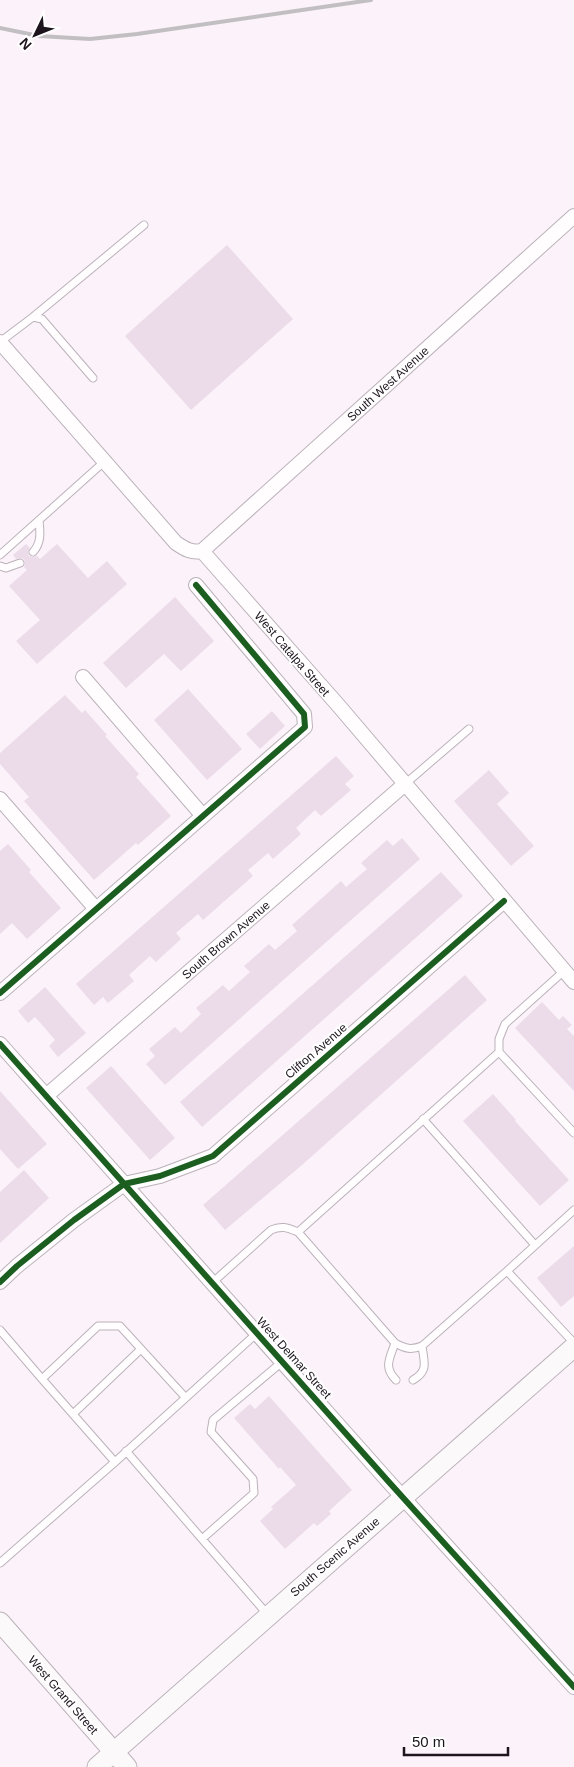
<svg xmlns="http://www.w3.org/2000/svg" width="574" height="1767" font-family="Helvetica,sans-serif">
  <rect width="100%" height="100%" fill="#fcf2fa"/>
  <path fill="#ecdcea" d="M227,245L293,319L191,410L125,336Z
    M26,544L30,548L28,552L29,556L33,557L37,556L40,559L57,544L88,578L107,561L127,584L37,664L16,641L40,620L9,586L27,570L24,567L25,563L24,559L20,558L16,559L13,555Z
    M175,597L214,641L181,671L164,654L126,688L103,663Z
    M188,689L242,749L207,780L154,720Z
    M65,695L82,713L85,710L107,735L105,736L139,774L136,777L171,816L138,845L136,843L94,880L24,801L29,797L0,764V753Z
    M272,711L285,726L260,749L246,734Z
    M336,756L354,776L345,784L351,790L321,816L315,810L296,828L301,834L273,859L268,853L248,870L253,876L203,920L198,914L176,933L181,939L156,962L150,956L129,975L134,981L108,1003L103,997L94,1005L76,984Z
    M489,770L509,793L497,804L534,846L511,866L454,801Z
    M402,838L420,859L165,1085L146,1064L155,1056L149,1049L175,1027L181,1033L201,1014L196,1008L223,985L229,991L250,972L244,966L269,944L275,950L297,931L292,925L341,881L346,887L367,869L361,863L387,840L393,846Z
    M8,844L31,870L29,872L61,908L27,939L12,923L0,934V851Z
    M441,872L463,896L202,1127L180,1102Z
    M465,975L487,1000L302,1165L225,1230L203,1205Z
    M45,987L86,1033L58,1057L49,1046L55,1040L44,1027L35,1017L28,1023L18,1011Z
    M542,1002L559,1020L563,1016L572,1025L567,1029L574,1036V1091L515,1028Z
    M111,1066L175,1138L150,1160L86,1088Z
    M0,1091L47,1144L18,1169L0,1149Z
    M493,1094L516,1120L515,1121L569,1180L540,1206L463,1121Z
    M24,1170L49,1198L0,1243V1192Z
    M574,1246V1296L561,1307L537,1278Z
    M269,1396L352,1490L329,1511L331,1514L317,1526L314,1523L285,1549L260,1521L273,1509L271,1507L296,1485L280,1467L279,1469L234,1418L250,1404L255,1409Z"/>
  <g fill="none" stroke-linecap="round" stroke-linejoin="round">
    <defs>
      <path id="service" d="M33,317L144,225
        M0,342L33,317L42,319L93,378
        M33,552C42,542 40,532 39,520
        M0,555L105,461
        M0,566L6,568L20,563
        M405,784L469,729
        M564,971L505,1024L499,1039V1052L574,1133
        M423,1119L535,1245
        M574,1210L507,1271L574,1343
        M298,1232L499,1052
        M212,1283L271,1230C282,1225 288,1228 298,1232L395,1343C406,1349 411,1350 422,1346L507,1271
        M0,1330L42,1379L115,1462
        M395,1343C390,1358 383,1367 396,1380
        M42,1379L98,1326H120L185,1397
        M413,1380C429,1371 424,1362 422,1346
        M73,1414L141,1349
        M126,1451L202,1539
        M0,1563L115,1462L257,1333
        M268,1615L202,1539L254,1493L253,1479L211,1432L213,1420L282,1362"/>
      <path id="minor" d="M0,342L176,543C185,549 191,553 202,551
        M202,551L338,705L574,982
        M202,551L574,216
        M83,677L203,816
        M0,799L96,909
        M0,993L305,727L304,714L196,585
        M0,1044L388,1481L574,1687
        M46,1096L405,784
        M0,1282L17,1266L74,1220L124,1184L160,1176L213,1156L504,901"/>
      <path id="secondary" d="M0,1622L127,1767
        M97,1767L574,1347"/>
    </defs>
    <use href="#service" stroke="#bbb2ba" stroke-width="9"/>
    <use href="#minor" stroke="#bbb2ba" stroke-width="16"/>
    <use href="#secondary" stroke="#bbb2ba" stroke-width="21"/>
    <use href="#service" stroke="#fffdfe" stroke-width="7"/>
    <use href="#minor" stroke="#fffdfe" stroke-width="14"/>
    <use href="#secondary" stroke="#fcf9fb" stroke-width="19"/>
    <path stroke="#c2bfc2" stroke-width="4" d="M0,28L39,36L90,39L137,34L371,0"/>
    <defs>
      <path id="cycleway" d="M0,993L305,727L304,714L196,585
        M0,1044L388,1481L574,1687
        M0,1282L17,1266L74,1220L124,1184L160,1176L213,1156L504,901"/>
    </defs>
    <use href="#cycleway" stroke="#fff" stroke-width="9"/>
    <use href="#cycleway" stroke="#1b5e20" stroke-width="6"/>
  </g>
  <g text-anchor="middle" stroke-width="4" stroke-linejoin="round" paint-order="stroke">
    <g font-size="12" fill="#1d141d" stroke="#fff">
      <text transform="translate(388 384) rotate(-42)" y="4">South West Avenue</text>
      <text transform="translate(292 654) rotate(49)" y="4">West Catalpa Street</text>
      <text transform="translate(226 940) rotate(-41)" y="4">South Brown Avenue</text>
      <text transform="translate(316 1051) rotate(-41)" y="4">Clifton Avenue</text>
      <text transform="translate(294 1358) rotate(48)" y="4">West Delmar Street</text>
      <text transform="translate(335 1557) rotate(-41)" y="4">South Scenic Avenue</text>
      <text transform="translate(63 1695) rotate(49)" y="4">West Grand Street</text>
    </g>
  </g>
  <g transform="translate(35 35) rotate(227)" stroke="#ffffff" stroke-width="4" paint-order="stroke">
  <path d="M0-4L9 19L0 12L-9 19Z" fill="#1d141d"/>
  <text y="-8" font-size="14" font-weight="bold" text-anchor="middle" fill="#1d141d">N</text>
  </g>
  <path d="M404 1747v8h104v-8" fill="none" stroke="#1d141d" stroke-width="2.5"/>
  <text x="412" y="1747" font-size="15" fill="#1d141d" stroke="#ffffff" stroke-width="4" paint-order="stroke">50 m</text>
</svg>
